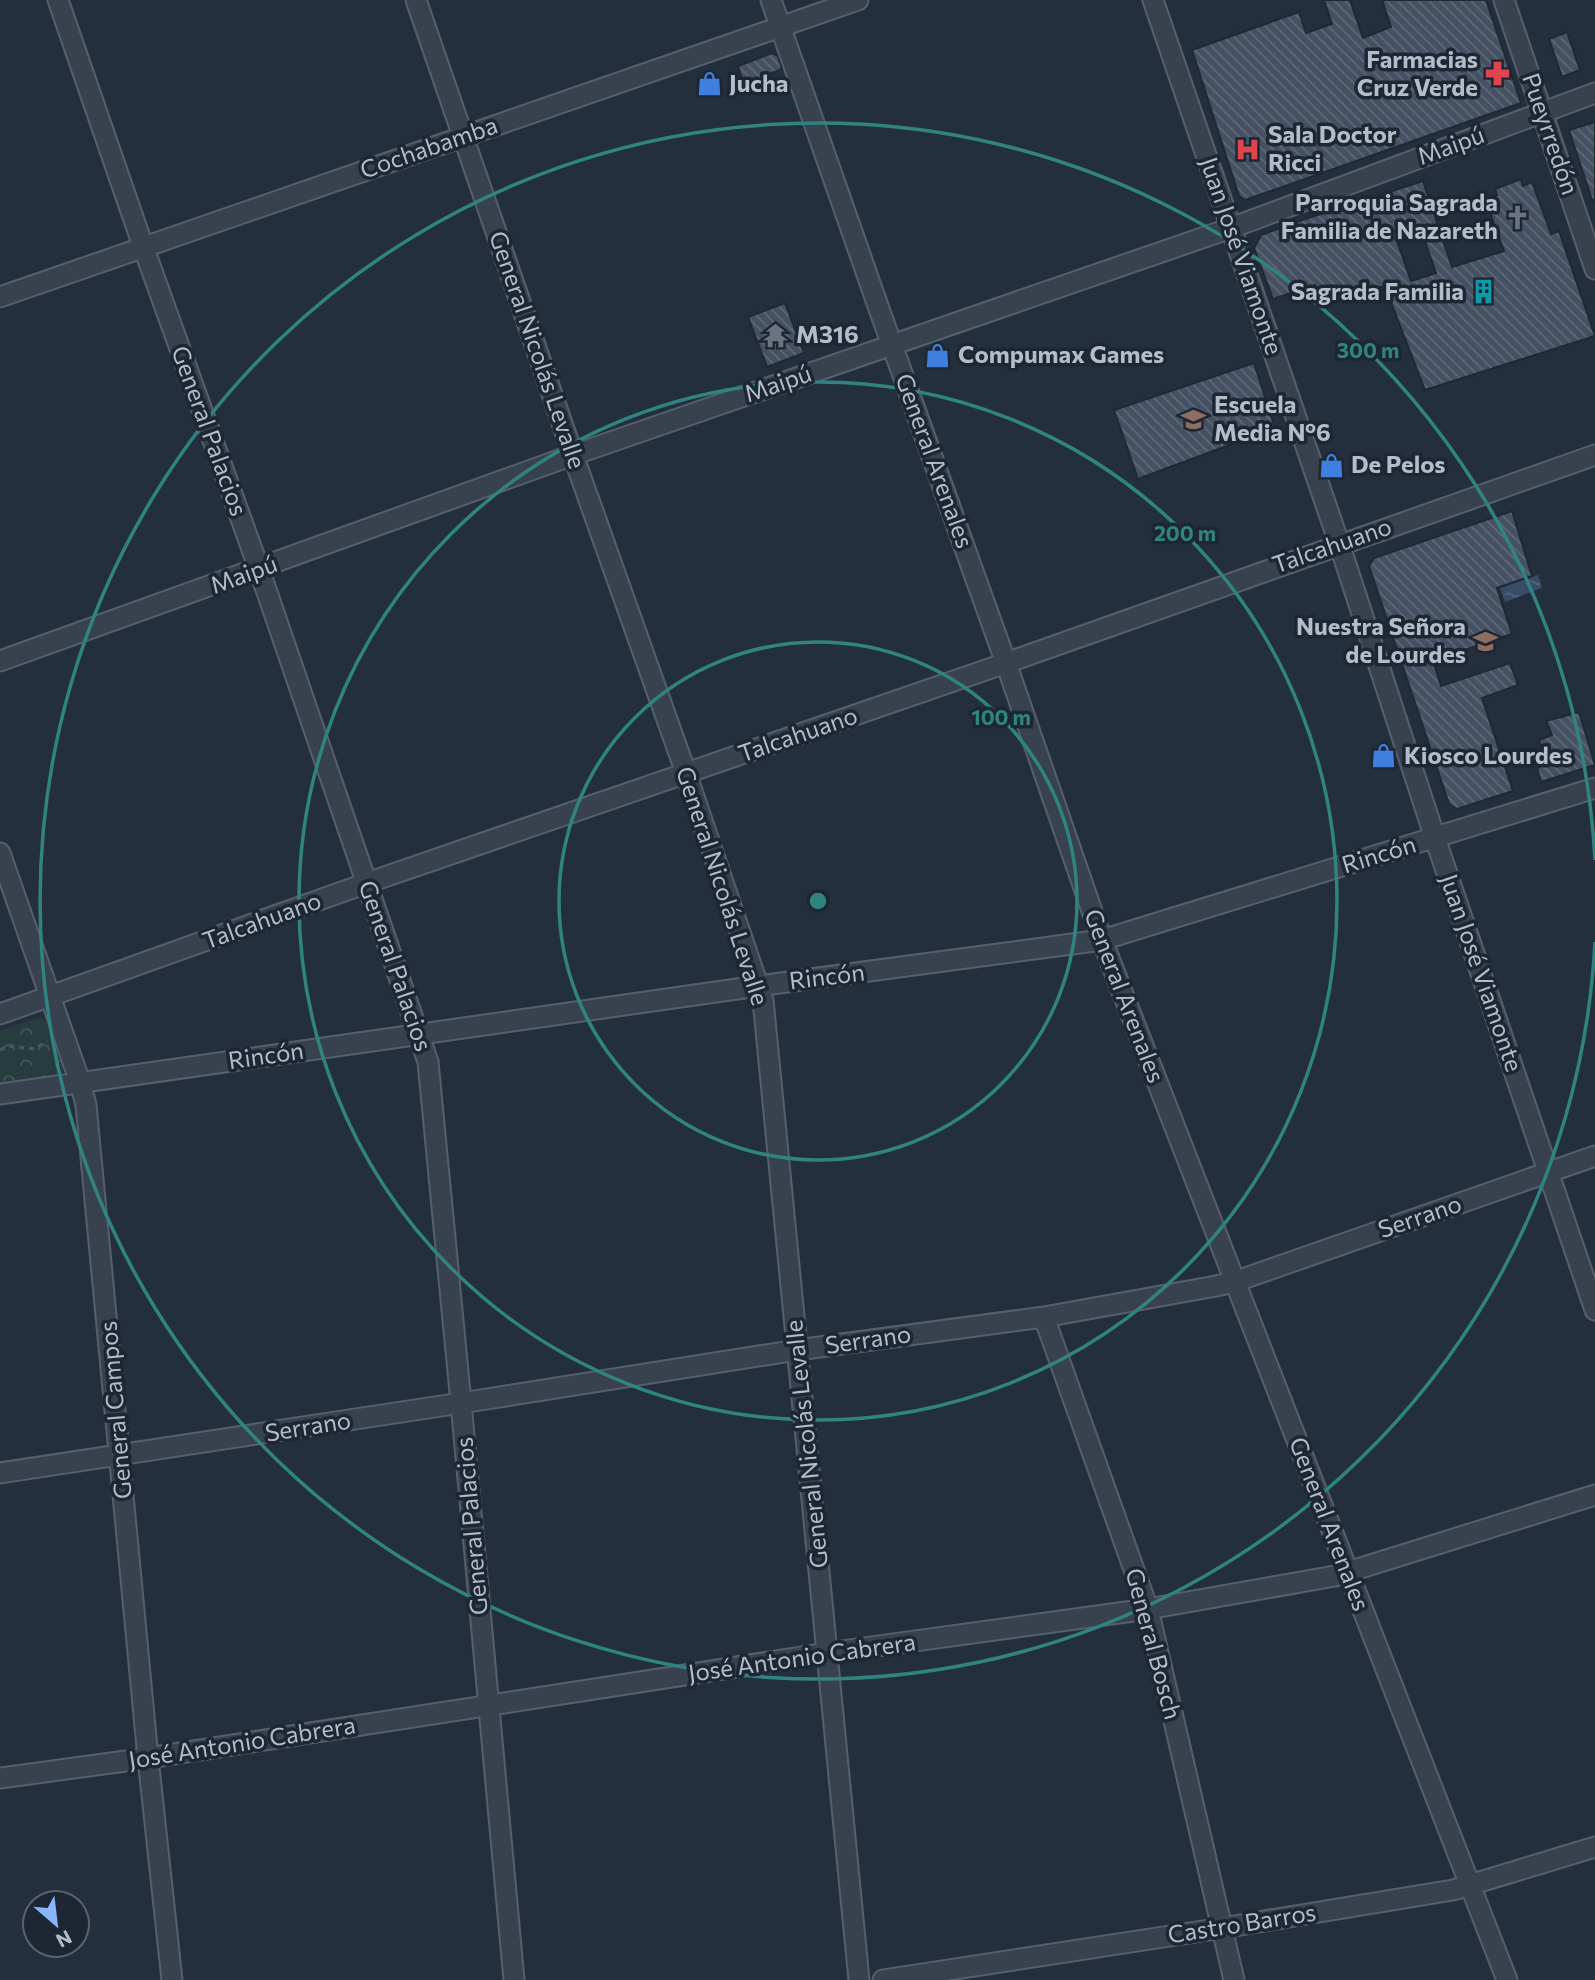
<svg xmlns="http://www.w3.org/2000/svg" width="1595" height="1980" font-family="Commissioner,sans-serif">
  <defs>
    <pattern id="park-crowns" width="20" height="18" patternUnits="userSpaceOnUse" patternTransform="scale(1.75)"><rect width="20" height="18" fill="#263c3f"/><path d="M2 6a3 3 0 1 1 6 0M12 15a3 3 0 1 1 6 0" fill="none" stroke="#435659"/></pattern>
    <pattern id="water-ripples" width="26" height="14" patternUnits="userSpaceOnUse" patternTransform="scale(1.75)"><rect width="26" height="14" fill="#394c67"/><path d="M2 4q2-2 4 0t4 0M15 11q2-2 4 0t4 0" fill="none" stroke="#53647b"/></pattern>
    <pattern id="building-back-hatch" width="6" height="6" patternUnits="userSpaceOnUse" patternTransform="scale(1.75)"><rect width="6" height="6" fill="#455162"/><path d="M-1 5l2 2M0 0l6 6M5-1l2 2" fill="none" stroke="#5d6877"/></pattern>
  </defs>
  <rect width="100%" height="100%" fill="#242f3e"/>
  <path fill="url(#park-crowns)" d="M42,1018L48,1023L64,1069L60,1077L0,1086V1030L34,1019Z"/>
  <path fill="url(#water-ripples)" d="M1538,575L1542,588L1505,602L1500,588Z"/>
  <path fill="url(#building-back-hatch)" stroke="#1f2835" stroke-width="2" fill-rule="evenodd" d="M1324,0H1350L1363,38L1391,27L1382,0H1486L1521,103L1245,200L1239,196L1192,50L1299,12L1306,33L1332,24Z
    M1567,32L1580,70L1562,77L1549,39Z
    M772,53L778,56L782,69L744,85L738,66Z
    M1595,122V200H1592L1569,130Z
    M1521,179L1523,186L1532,182L1551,234L1559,231L1595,336L1425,390L1385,287L1341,289L1343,296L1321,304L1315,285L1273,299L1254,248L1261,235L1299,221L1423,181L1452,267L1504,251L1485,199L1497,195L1495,189ZM1421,230L1436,273L1411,281L1396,238Z
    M785,303L804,353L767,367L748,317Z
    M1254,363L1275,428L1138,479L1114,410Z
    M1512,511L1532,576L1497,588L1512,634L1433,661L1441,686L1510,663L1518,685L1482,698L1513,791L1457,809L1449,804L1369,566L1374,558Z
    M1579,712L1595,765L1541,782L1537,768L1547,764L1539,740L1552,735L1546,721Z"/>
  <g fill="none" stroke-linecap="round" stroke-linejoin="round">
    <defs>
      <path id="street" d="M58,0L143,246L259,569L428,1062L461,1403L514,1980
        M416,0L573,455L686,773L763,1000L859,1980
        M771,0L878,306L1006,663L1102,940L1507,1980
        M1153,0L1339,543L1435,838L1595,1310
        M1504,0L1595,269
        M0,297L858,0
        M0,661L573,455L1231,228L1595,93
        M0,853L80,1082L86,1105L148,1758L172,1980
        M0,1014L367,883L1006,663L1595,455
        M0,1094L758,986L1102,940L1595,788
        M1044,1317L1148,1609L1234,1980
        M0,1473L461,1403L797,1350L1044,1317L1216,1286L1234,1282L1595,1156
        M0,1778L148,1758L827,1653L1148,1609L1335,1576L1595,1495
        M883,1980L1222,1928L1453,1890L1595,1847"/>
    </defs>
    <use href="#street" stroke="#565f6c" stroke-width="23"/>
    <path stroke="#44595c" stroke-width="3.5" stroke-dasharray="5 5" stroke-linecap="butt" d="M0,1050L9,1046L35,1049L47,1041"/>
    <use href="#street" stroke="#38414e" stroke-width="19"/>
  </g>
  <g fill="none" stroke="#308480" stroke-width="3.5">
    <circle cx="818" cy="901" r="259"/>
    <circle cx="818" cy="901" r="519"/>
    <path d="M1595 942A778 778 0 1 1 1595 860"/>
  </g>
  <defs>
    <symbol id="pharmacy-bare" viewBox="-9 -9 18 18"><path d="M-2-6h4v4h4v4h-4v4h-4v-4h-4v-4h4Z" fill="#e0444e" stroke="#1d2633" stroke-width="2.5" paint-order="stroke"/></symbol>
    <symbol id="shop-bare" viewBox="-9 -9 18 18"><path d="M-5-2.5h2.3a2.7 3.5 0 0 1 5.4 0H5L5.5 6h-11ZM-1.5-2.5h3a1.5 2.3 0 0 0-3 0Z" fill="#3f7fe0" stroke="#1d2633" stroke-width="2.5" paint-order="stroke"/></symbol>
    <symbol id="hospital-bare" viewBox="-9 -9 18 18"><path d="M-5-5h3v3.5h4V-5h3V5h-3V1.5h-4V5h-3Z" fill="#e0444e" stroke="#1d2633" stroke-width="2.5" paint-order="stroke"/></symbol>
    <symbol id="church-bare" viewBox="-9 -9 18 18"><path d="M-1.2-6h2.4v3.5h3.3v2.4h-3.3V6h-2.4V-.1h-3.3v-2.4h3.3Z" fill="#6b7280" stroke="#1d2633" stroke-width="2.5" paint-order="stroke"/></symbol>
    <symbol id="building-bare" viewBox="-9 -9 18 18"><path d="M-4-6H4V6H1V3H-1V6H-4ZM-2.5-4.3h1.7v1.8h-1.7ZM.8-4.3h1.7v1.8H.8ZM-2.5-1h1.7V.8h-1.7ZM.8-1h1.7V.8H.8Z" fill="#0f9aa8" stroke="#1d2633" stroke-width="2.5" paint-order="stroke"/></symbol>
    <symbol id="temple-bare" viewBox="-9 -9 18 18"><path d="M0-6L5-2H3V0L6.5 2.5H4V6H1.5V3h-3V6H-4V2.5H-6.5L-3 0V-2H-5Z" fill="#6b7280" stroke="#1d2633" stroke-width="2.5" paint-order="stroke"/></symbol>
    <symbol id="school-bare" viewBox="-9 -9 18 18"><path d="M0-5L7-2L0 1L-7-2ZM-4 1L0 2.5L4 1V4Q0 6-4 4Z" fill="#8d6e63" stroke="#1d2633" stroke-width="2.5" paint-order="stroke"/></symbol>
  </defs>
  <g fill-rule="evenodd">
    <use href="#pharmacy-bare" x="1480" y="56" width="35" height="35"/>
    <use href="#shop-bare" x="692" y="66" width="35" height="35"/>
    <use href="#hospital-bare" x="1230" y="132" width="35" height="35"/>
    <use href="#church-bare" x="1500" y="200" width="35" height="35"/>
    <use href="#building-bare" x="1466" y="274" width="35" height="35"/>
    <use href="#temple-bare" x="758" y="318" width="35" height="35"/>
    <use href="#shop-bare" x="920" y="338" width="35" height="35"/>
    <use href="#school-bare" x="1176" y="402" width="35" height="35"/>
    <use href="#shop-bare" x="1314" y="448" width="35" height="35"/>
    <use href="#school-bare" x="1468" y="624" width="35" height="35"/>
    <use href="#shop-bare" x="1366" y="738" width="35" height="35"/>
  </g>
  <g text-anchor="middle" stroke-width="7" stroke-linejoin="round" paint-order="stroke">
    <g font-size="24" font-weight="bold" fill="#b4bcc9" stroke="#1d2633" text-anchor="start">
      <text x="1478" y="68" text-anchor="end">Farmacias<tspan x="1478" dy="28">Cruz Verde</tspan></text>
      <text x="729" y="92">Jucha</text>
      <text x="1268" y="143">Sala Doctor<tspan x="1268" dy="28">Ricci</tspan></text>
      <text x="1498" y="211" text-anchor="end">Parroquia Sagrada<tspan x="1498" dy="28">Familia de Nazareth</tspan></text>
      <text x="1464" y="300" text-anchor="end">Sagrada Familia</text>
      <text x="796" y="343">M316</text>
      <text x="958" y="363">Compumax Games</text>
      <text x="1214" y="413">Escuela<tspan x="1214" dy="28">Media Nº6</tspan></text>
      <text x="1351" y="473">De Pelos</text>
      <text x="1466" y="635" text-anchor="end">Nuestra Señora<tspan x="1466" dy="28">de Lourdes</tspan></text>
      <text x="1404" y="764">Kiosco Lourdes</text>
    </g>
    <g font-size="24" fill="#b4bcc9" stroke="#1d2633">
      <text transform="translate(1550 134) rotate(71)" y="8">Pueyrredón</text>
      <text transform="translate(1451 146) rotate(-20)" y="8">Maipú</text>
      <text transform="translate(429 148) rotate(-19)" y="8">Cochabamba</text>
      <text transform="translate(1241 256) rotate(71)" y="8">Juan José Viamonte</text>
      <text transform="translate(537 350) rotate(71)" y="8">General Nicolás Levalle</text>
      <text transform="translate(778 384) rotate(-19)" y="8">Maipú</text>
      <text transform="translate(209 431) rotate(70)" y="8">General Palacios</text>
      <text transform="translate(934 461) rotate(70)" y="8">General Arenales</text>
      <text transform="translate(1332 546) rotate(-19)" y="8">Talcahuano</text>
      <text transform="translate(244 575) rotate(-20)" y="8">Maipú</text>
      <text transform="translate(798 735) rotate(-19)" y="8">Talcahuano</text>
      <text transform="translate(1379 855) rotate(-17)" y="8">Rincón</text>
      <text transform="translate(722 886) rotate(72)" y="8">General Nicolás Levalle</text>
      <text transform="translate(262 921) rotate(-20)" y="8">Talcahuano</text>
      <text transform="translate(395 966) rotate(71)" y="8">General Palacios</text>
      <text transform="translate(1481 973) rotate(71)" y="8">Juan José Viamonte</text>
      <text transform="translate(827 977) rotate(-7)" y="8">Rincón</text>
      <text transform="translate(1124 996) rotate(69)" y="8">General Arenales</text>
      <text transform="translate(266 1056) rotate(-8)" y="8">Rincón</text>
      <text transform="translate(1420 1217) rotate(-19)" y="8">Serrano</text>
      <text transform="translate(868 1340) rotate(-8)" y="8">Serrano</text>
      <text transform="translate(116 1410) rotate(-95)" y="8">General Campos</text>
      <text transform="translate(308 1427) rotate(-9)" y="8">Serrano</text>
      <text transform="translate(807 1444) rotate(-96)" y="8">General Nicolás Levalle</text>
      <text transform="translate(1329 1524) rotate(69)" y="8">General Arenales</text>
      <text transform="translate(472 1526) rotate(-95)" y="8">General Palacios</text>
      <text transform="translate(1153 1644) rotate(75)" y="8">General Bosch</text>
      <text transform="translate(802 1658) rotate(-8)" y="8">José Antonio Cabrera</text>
      <text transform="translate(242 1743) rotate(-9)" y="8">José Antonio Cabrera</text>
      <text transform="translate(1242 1924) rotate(-9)" y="8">Castro Barros</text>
    </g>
  </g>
  <circle cx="818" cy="901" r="10" fill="#308480" stroke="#1d2633" stroke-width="3.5"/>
  <g font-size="21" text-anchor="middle" font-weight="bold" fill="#308480" stroke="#1d2633" stroke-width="7" stroke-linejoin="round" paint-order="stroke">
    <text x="1368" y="358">300 m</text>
    <text x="1185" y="541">200 m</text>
    <text x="1001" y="725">100 m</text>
  </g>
  <g transform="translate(56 1924) rotate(152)"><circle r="33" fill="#1d2633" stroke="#59626f" stroke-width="2"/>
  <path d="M0-5L12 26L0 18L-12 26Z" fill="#8ab4f8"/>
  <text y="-10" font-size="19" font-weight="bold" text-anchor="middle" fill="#b4bcc9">N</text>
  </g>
</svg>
